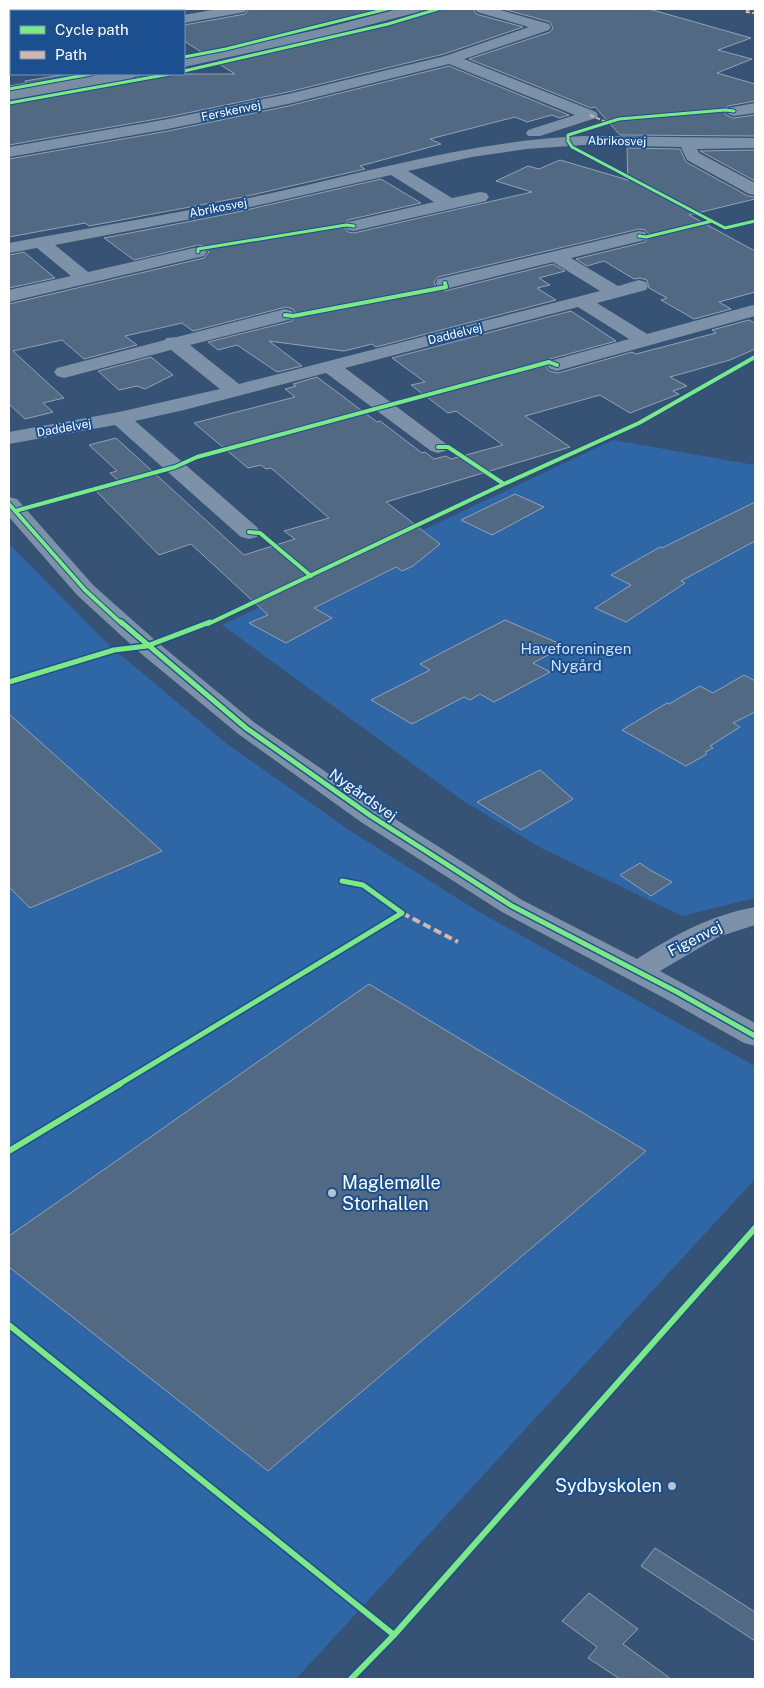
<svg xmlns="http://www.w3.org/2000/svg" width="764" height="1688" font-family="'Public Sans',sans-serif">
  <rect width="100%" height="100%" fill="#365274"/>
  <path fill="#2f66a5" d="M613,440L755,465V898L682,916L541,848L462,800L222,625Z
    M9,544L110,646L226,743L349,830L481,913L755,1066V1179L296,1679H9Z"/>
  <path fill="#526984" stroke="#92a2b6" d="M249,9H392L325,26L203,53L184,41V25L245,14Z
    M423,9H473L476,14L523,27L444,54L288,92L168,117L9,145V102L130,81L136,78L140,74H235L216,62L326,38L419,14Z
    M503,9H649L751,38L718,50L752,59L717,73L755,84V101L728,106L724,110L726,115L733,118L755,115V136L620,135L595,107L591,108L469,59L550,32L553,28L550,22Z
    M449,66L569,115L559,118L552,115L527,122L515,117L430,139L441,144L360,166L365,169L243,197L89,226L85,223L9,237V159L168,131L288,106Z
    M67,74H95L9,88V86L26,83L25,81Z
    M627,148L680,149L686,162L748,196L755,197V199L689,215L755,251V292L719,302L731,309L694,319L661,300L667,298L649,288L647,280L640,278L634,279L604,261L587,266L576,259L645,242L650,235L645,230L639,229L438,277L434,282L437,289L445,291L553,264L565,271L539,278L550,285L537,288L556,300L376,347L372,344L344,351L269,341L302,366L277,372L237,345L218,350L208,342L292,321L296,314L293,309L286,307L193,331L182,323L125,336L137,345L84,359L62,340L13,351L64,398L43,403L53,412L25,419L9,404V304L204,258L209,252L204,246L198,245L134,260L104,238L233,213L381,179L421,203L348,220L344,227L348,232L354,233L532,192L496,181L528,166L539,169L560,160L628,180Z
    M755,150V181L700,151Z
    M24,252L55,278L9,288V255Z
    M571,311L616,341L550,359L545,365L549,371L558,373L632,352L636,354L716,333L712,330L749,320L755,323V349L730,360L670,377L687,386L673,391L679,394L630,413L600,395L525,416L570,447L386,502L440,544L413,566L402,571L396,567L314,608L332,618L286,643L249,623L268,615L191,544L159,555L96,491L122,484L110,473L117,471L89,445L116,438L244,555L295,539L284,531L329,518L271,468L266,469L261,465L248,468L194,423L295,397L285,389L296,386L293,384L317,377L377,422L380,421L422,453L425,452L434,459L446,456L451,459L503,445L456,411L448,413L411,385L425,382L392,358Z
    M151,357L173,375L145,389L137,386L119,390L98,371Z
    M515,494L544,507L492,535L461,520Z
    M755,502V541L681,581L685,583L626,622L595,608L631,585L611,575L660,547L662,548Z
    M505,620L558,643L543,651L550,654L533,663L550,672L494,702L480,694L470,700L464,697L412,724L371,700L430,670L420,664Z
    M744,675L755,681V712L733,723L740,727L710,746L713,748L705,752L707,754L686,766L622,730L667,703L669,704L700,686L713,693Z
    M9,714L162,851L30,908L9,887Z
    M540,770L573,799L521,830L477,802Z
    M640,863L650,870L672,882L651,896L620,875Z
    M369,984L646,1151L268,1471L9,1267V1236Z
    M655,1548L755,1612V1641L641,1566Z
    M589,1593L638,1629L623,1644L671,1679H620L588,1658L597,1647L562,1621Z"/>
  <g fill="none" stroke-linecap="round" stroke-linejoin="round">
    <path fill="#7d92a8" fill-rule="evenodd" d="M217,9H247L245,12L240,13L184,23V15Z
      M475,9H497L549,24L551,27L549,30L464,59L596,112L598,115L596,118L540,136H528L526,133L528,130L575,115L449,64L288,104L168,129L9,157V147L168,119L288,94L445,56L529,27L477,12Z
      M9,45H11V53H9Z
      M755,103V113L734,116L728,114L726,111L728,108Z
      M584,136L755,138V148L697,149L699,153L755,183V195L749,194L687,160L681,147L584,145L527,149L472,157L408,171L452,198L480,192L486,193L489,197L486,201L354,231L348,230L345,226L348,222L434,202L391,175L233,211L55,245L88,272L198,247L204,248L207,252L204,256L9,302V290L71,276L37,248L9,253V243C98,226 188,212 276,192C378,169 479,140 584,136Z
      M639,231L645,232L648,236L645,240L571,258L618,286L639,280L646,282L648,286L646,290L597,303L647,334L753,305L755,306V316L564,369L557,371L550,369L547,365L550,361L629,339L578,307L345,368L445,443L449,447L445,451L438,453L431,451L326,373L184,410L135,421L257,527L260,532L257,537L249,539L241,537L115,425L9,444V432L119,412L220,389L171,350L64,378L57,376L54,372L57,368L165,340L166,338L177,337L285,309L292,311L295,315L292,319L190,345L239,384L600,291L553,262L445,289L438,287L436,283L438,279Z
      M9,497L17,499L93,585L156,641L255,723L381,810L522,900L637,959C674,935 711,915 755,907V925L718,937L660,971L755,1023V1046L744,1043L666,999L502,912L361,822L237,733L138,651L77,595L9,517Z"/>
    <path fill="#798da4" fill-rule="evenodd" d="M398,9H421L419,12L326,36L184,67V59L325,28Z
      M105,74H138L135,77L130,79L9,100V90Z"/>
    <path stroke="#d1b7ad" stroke-width="2" stroke-dasharray="4.5 2" stroke-linecap="butt" d="M750,9L745,12L755,13
      M590,115L606,122"/>
    <path stroke="#d1b7ad" stroke-width="4" stroke-dasharray="8 4" stroke-linecap="butt" d="M402,913L458,942"/>
    <defs>
      <path id="cycleway-far3" d="M184,57L226,49L387,9
        M184,71L388,24L438,9
        M9,89L91,74
        M9,103L170,74
        M734,111L725,110L619,119L568,135V141L572,147L725,228L755,221
        M639,236L646,237L712,221
        M198,252V249L346,225L354,226"/>
      <path id="cycleway-far2" d="M285,315L293,316L446,287L445,283
        M438,447H448L504,484
        M9,504L85,590L122,624
        M15,511L175,467L197,457L549,362L557,365
        M249,532L260,533L311,576
        M208,624L504,484L639,423L755,357"/>
      <path id="cycleway-far1" d="M121,622L246,728L371,816L512,906L677,992L755,1036
        M9,682L114,650L147,646L210,622
        M118,1085L402,913L363,885L342,881"/>
      <path id="cycleway" d="M9,1151L120,1084
        M9,1325L394,1635
        M351,1679L394,1635L755,1228"/>
    </defs>
    <use href="#cycleway-far3" stroke="#1b4f8f" stroke-width="5"/>
    <use href="#cycleway-far2" stroke="#1b4f8f" stroke-width="6"/>
    <use href="#cycleway-far1" stroke="#1b4f8f" stroke-width="8"/>
    <use href="#cycleway" stroke="#1b4f8f" stroke-width="9"/>
    <use href="#cycleway-far3" stroke="#7ce984" stroke-width="3"/>
    <use href="#cycleway-far2" stroke="#7ce984" stroke-width="4"/>
    <use href="#cycleway-far1" stroke="#7ce984" stroke-width="5"/>
    <use href="#cycleway" stroke="#7ce984" stroke-width="6"/>
  </g>
  <g fill="#b9c2ce" stroke="#1b4f8f" stroke-width="2">
    <circle cx="332" cy="1193" r="5"/>
    <circle cx="672" cy="1486" r="5"/>
  </g>
  <g text-anchor="middle" stroke-width="4" stroke-linejoin="round" paint-order="stroke">
    <g font-size="12" fill="#fff" stroke="#1b4f8f">
      <text transform="translate(231 111) rotate(-12)" y="4">Ferskenvej</text>
      <text transform="translate(617 141) rotate(1)" y="4">Abrikosvej</text>
      <text transform="translate(218 208) rotate(-11)" y="4">Abrikosvej</text>
      <text transform="translate(455 334) rotate(-14)" y="4">Daddelvej</text>
      <text transform="translate(64 428) rotate(-10)" y="4">Daddelvej</text>
    </g>
    <g font-size="15" fill="#cfe3fa" stroke="#1b4f8f">
      <text x="576" y="654">Haveforeningen<tspan x="576" dy="17">Nygård</tspan></text>
    </g>
    <g font-size="15" fill="#fff" stroke="#1b4f8f">
      <text transform="translate(363 795) rotate(35)" y="5">Nygårdsvej</text>
      <text transform="translate(695 939) rotate(-27)" y="5">Figenvej</text>
    </g>
    <g font-size="18" fill="#fff" stroke="#1b4f8f" text-anchor="start">
      <text x="342" y="1189">Maglemølle<tspan x="342" dy="21">Storhallen</tspan></text>
      <text x="662" y="1492" text-anchor="end">Sydbyskolen</text>
    </g>
  </g>
  <rect width="764" height="1688" fill="none" stroke="#ffffff" stroke-width="20"/>
  <rect x="10" y="10" width="175" height="65" fill="#1b4f8f" stroke="#7695bc"/>
  <rect x="20" y="26" width="25" height="8" fill="#7ce984" stroke="#7695bc"/>
  <text x="55" y="35" font-size="15" fill="#ffffff">Cycle path</text>
  <rect x="20" y="51" width="25" height="8" fill="#d1b7ad" stroke="#7695bc"/>
  <text x="55" y="60" font-size="15" fill="#ffffff">Path</text>
</svg>
